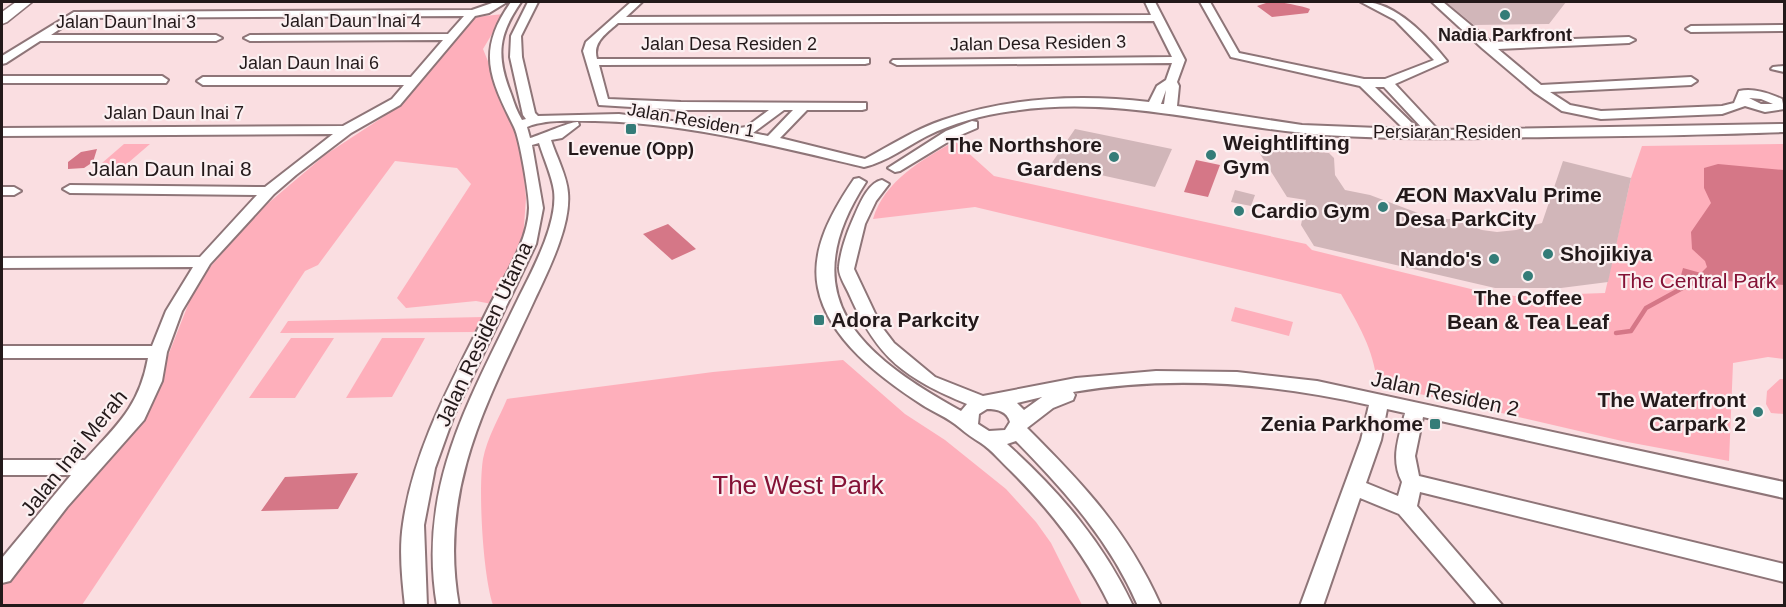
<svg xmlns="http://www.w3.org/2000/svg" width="1786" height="607" font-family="Arial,sans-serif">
  <rect width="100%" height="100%" fill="#fadee1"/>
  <path fill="#feafbb" d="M504,14L483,49L521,143L526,198L523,239L499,295L479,332L280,333L288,321L484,317L492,304L476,301L406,308L397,298L471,184L457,168L395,161L318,265L305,271L82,605H2V584L85,479L164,366L197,282L259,211L325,155L383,117L414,90L475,17Z
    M955,141L994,176L1306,244L1312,250L1483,292L1515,296L1605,293L1631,178L1642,146L1784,144V359L1768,357L1733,363L1729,461L1622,441L1377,384C1374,349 1358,324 1341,294L975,207L873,219C884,181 923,159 955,141Z
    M124,144H150L114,175L87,176Z
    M1235,307L1293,322L1289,336L1231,321Z
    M291,338H334L295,398H249Z
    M382,338H425L392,397L346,398Z
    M843,360L905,414L945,440L1006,489L1036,522L1051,543L1082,605H493C483,576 478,490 483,459C487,438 499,418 507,399L713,372Z
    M1780,379H1784V414L1771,413L1766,404L1767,391Z"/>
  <path fill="#d57787" d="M1269,2C1278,1 1301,6 1310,9L1308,13L1272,17L1257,6Z
    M97,149L93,162L84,168L68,169V162L81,152Z
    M1196,160L1220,165L1208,197L1184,192Z
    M1718,164L1784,170V285L1713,280L1712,286H1701L1699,289L1680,279L1683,268L1701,273L1707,267L1705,261L1692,249L1691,232L1711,203L1704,188V168Z
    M668,224L696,249L672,260L643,234Z
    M358,473L338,509L261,511L285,477Z"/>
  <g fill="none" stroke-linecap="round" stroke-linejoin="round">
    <path stroke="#d57787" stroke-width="4.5" d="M1616,333L1631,331L1646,308L1688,285"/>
  </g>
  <path fill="#d1b6b9" d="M1446,2H1566L1549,24L1474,25Z
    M1075,129L1172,149L1155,187L1051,164Z
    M1255,146L1329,153L1334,158L1335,175L1345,190L1370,195L1434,219H1451L1482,230L1497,232L1516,230L1542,223L1563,161L1631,178L1608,282L1561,288H1495L1314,246L1301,225L1306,200L1287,197Z
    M1235,190L1255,195L1251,206L1231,202Z"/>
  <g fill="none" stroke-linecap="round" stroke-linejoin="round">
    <defs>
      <path id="minor" d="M495,2H507L489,13L475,16L400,105L351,133L296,175L274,194L210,264L182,311L167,352L162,381L144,420L67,507L10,581L2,583V558L71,475H2V460H85C117,425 139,407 148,358H2V346H152L166,311L193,267L2,268V258L200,257L257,195L70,193L63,189L70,185L265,187L333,134L2,136V128L343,126L392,99L404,85H203L197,81L203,77H411L443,40L250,41L244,38L250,35L448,34L464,16L76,18L51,35H216L222,38L216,41H40L6,63L2,64V56L74,12L472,10Z
        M511,2H521C498,35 496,56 511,94C514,103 517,112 522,120L526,119L523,115L510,57L511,36L528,2H538L521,36L522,57L535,113L538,116L619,114L733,129L746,127L769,110H681L599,105L583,51L586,42L631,2H642L626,17L1151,15L1145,2H1155L1185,60L1177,82L1179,86L1177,106L1302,125L1404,129L1360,86L1231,57L1200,2H1210L1239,53L1364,79H1385L1434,60L1395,20L1361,2C1394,0 1428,37 1447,61L1395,84L1438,130L1784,124V132C1706,135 1628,136 1550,137C1475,138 1399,140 1324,135C1218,127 1120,95 1012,111C982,115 953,123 927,136C906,147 886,162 864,167C775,146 687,123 595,121C574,121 552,119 532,125L527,127L530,138C541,135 571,121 578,122L579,125L562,138L551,140C556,156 567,176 568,193C571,226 548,271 534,301C487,403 438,488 459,606H437C417,487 469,401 518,299C532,271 558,223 554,191C552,176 544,159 539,143L532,145L543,208L536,244L454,415L435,468L424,525L427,606H405C402,579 399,550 403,524C414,446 454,378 488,309C503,278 528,243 529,208C529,194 520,139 514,127C490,78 476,51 511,2ZM1154,21L1172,57L893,60L891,62L897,65L1172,63L1166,80L1157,86L1149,102C1082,94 1008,97 943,120C916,129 891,145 865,159L780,138L807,110H862L866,109V103L681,102L608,99L599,65L865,64L869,63V59H597C592,42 607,33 618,23ZM1375,87H1384L1424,130H1419ZM1166,90L1164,104H1161ZM784,110H793L768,136L753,133Z
        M1432,2H1443L1491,42L1629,37L1635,40L1629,43L1498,49L1541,85L1691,77L1697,81L1691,85L1550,92L1570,105L1601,111L1722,106L1734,103L1739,91C1754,88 1768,93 1782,99L1784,109L1765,112L1745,106L1722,114L1601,119L1562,111L1534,92L1482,48ZM1749,98L1761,99L1773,104H1761Z
        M1784,25V31L1691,32L1686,29L1691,26Z
        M1784,66V72L1771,69L1773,67Z
        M162,76L168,80L166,83H2V76Z
        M972,121L977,122V128L956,137L900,171L895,172L888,168L946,131Z
        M859,178L866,182C791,297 860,355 961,411L967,404C905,378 878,359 850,296C847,288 838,276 839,267C840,253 847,232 853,219C859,206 867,183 882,180L889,184L876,201L865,224L854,269L881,326L894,343L935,377L983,396L1076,378L1156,371L1237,372L1317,381L1784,482V498L1423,417L1415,456L1419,476L1784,564V582L1420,492L1417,506L1503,606H1478L1399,514L1360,498L1323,606H1300L1361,440L1369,405C1272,383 1172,375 1073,392L1075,395L1073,400L1053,408L1027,428C1084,485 1127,530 1161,606H1138C1110,541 1065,491 1016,441L1007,444C1059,491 1103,542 1133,606H1110C1085,554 1051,511 1011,471C1002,463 992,450 981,443C973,438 967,434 960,428C949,418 933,412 921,404C881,378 828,339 818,288C810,249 833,210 854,179ZM1042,397L1024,410L1017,403ZM987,409C997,409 1007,411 1010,422L1005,430L989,431L978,424L979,414ZM1387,409L1405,413C1399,437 1390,459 1402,482L1398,496L1366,483L1381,440Z
        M2,187H14L21,191L14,195H2Z"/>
      <path id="highway" d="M16,2H32L7,22L2,24V12Z"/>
    </defs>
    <use href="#minor" stroke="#8e7578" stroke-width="4"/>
    <use href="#highway" stroke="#8e7578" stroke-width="3"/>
    <use href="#minor" fill="#fff" fill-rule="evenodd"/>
    <use href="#highway" fill="#fff" fill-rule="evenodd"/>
  </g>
  <g fill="#347c78" stroke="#fbf0f1" stroke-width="2">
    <circle cx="1505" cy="15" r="6"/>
    <rect x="625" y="123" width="12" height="12" rx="3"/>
    <circle cx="1211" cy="155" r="6"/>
    <circle cx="1114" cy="157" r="6"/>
    <circle cx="1383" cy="207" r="6"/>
    <circle cx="1239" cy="211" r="6"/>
    <circle cx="1548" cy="254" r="6"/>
    <circle cx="1494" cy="259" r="6"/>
    <circle cx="1528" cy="276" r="6"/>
    <rect x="813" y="314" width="12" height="12" rx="3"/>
    <circle cx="1758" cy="412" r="6"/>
    <rect x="1429" y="418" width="12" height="12" rx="3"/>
  </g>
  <g text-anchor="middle" stroke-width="4.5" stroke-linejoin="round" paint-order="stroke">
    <g font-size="18" fill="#23191a" stroke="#fbf0f1">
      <text x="351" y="27">Jalan Daun Inai 4</text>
      <text x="126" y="28">Jalan Daun Inai 3</text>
      <text transform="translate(1038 43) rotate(-1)" y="6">Jalan Desa Residen 3</text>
      <text x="729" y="50">Jalan Desa Residen 2</text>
      <text x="309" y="69">Jalan Daun Inai 6</text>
      <text x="174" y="119">Jalan Daun Inai 7</text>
      <text transform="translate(691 120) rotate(10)" y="6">Jalan Residen 1</text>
      <text x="1447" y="138">Persiaran Residen</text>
    </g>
    <g font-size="18" font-weight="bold" fill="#23191a" stroke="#fbf0f1">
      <text x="1505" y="41">Nadia Parkfront</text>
      <text x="631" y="155">Levenue (Opp)</text>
    </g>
    <g font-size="21" font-weight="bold" fill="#23191a" stroke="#fbf0f1" text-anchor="start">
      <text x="1223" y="150">Weightlifting<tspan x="1223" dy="24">Gym</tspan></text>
      <text x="1102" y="152" text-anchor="end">The Northshore<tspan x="1102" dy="24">Gardens</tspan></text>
      <text x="1395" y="202">ÆON MaxValu Prime<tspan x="1395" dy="24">Desa ParkCity</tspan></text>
      <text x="1251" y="218">Cardio Gym</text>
      <text x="1560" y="261">Shojikiya</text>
      <text x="1482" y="266" text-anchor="end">Nando's</text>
      <text x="1528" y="305" text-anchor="middle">The Coffee<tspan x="1528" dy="24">Bean &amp; Tea Leaf</tspan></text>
      <text x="831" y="327">Adora Parkcity</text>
      <text x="1746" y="407" text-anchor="end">The Waterfront<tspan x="1746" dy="24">Carpark 2</tspan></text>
      <text x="1423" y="431" text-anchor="end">Zenia Parkhome</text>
    </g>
    <g font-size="21" fill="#23191a" stroke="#fbf0f1">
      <text x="170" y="176">Jalan Daun Inai 8</text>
      <text transform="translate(484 334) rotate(-65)" y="7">Jalan Residen Utama</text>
      <text transform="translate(1445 394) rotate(12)" y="7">Jalan Residen 2</text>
      <text transform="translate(74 453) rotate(-51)" y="7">Jalan Inai Merah</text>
    </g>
    <g font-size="21" fill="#841236" stroke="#fbf0f1">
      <text x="1697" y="288">The Central Park</text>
    </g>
    <g font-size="26" fill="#841236" stroke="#fbf0f1">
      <text x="798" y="494">The West Park</text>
    </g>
  </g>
  <rect width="1786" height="607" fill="none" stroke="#23191a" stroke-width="6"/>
</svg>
